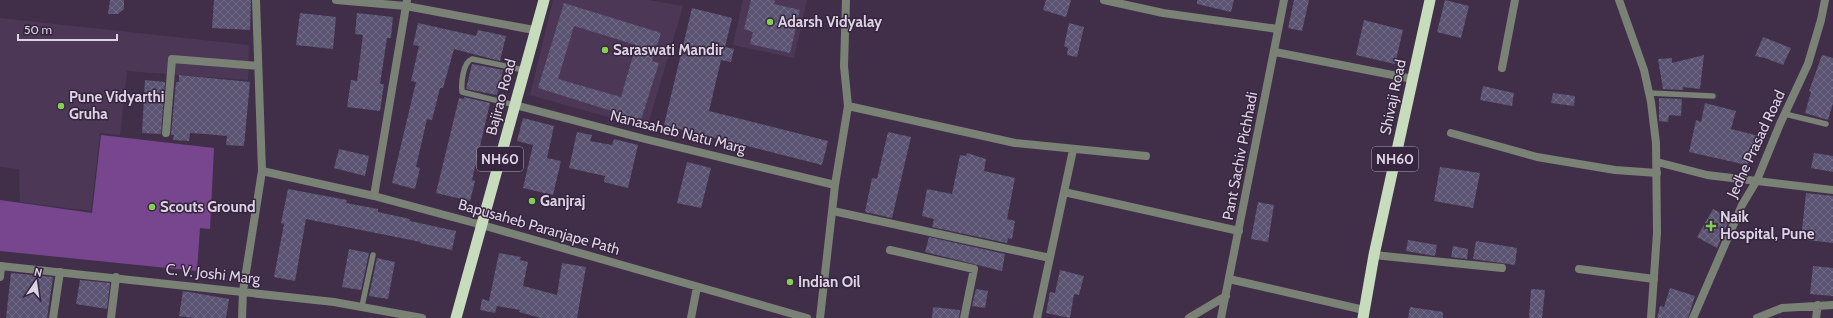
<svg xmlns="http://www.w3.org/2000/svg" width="1833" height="318" font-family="Cabin,sans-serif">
  <defs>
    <pattern id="building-cross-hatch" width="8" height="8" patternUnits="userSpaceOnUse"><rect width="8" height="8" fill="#5a5372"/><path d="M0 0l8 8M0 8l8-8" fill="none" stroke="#716b86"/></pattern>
  </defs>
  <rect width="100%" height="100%" fill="#412f49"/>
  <path fill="#4d3757" d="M553,0H649L683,6L647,128L530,95Z
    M743,0H807L794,58L733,45Z
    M0,18L249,45L248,80L127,71L120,135L100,133L91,211L20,202L19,169L0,167Z"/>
  <path fill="#78468e" d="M101,135L214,148L210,229L200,228L197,271L0,251V200L92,213Z"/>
  <path fill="url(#building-cross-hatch)" fill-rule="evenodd" d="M110,0H124V9L118,14H108Z
    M214,0H251L250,30L212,28Z
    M751,0H775L774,4L800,10L790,53L750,44L753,32L744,29Z
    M1046,0H1071L1066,17L1043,10Z
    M1197,0H1234L1231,12L1197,4Z
    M1294,0H1309L1302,31L1288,28Z
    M1445,0L1469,6L1461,38L1437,32Z
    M564,3L661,33L652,61L659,63L641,120L538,88ZM574,26L636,45L621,97L558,79Z
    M692,8L732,18L725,47L734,49L731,62L721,60L709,111L828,141L822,165L664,125Z
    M300,13L336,17L333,49L296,45Z
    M357,13L393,17L391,38H387L380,84H384L380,111L347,107L351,80L357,81L363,35L355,34Z
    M1364,20L1403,30L1395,64L1356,55Z
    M418,23L476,36L478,30L506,36L500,61L454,49L443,88H440L432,120L427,119L416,167L420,168L415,189L392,183L416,82L411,81L419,46L413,45Z
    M1069,23L1084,27L1077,57L1067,55L1068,48L1064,46Z
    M1763,37L1791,48L1783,65L1765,58L1755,56Z
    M1704,55L1700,89L1683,87V90L1663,89L1658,59L1672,58V63Z
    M1822,55L1833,58V103L1828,120L1805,113L1811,92L1809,91Z
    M472,64L503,70L497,95L466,89Z
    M179,75L250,82L244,146L226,145L227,136L206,134L190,133L189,141L173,140L174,135H171L176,82H179Z
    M145,80L165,82L161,134L142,133Z
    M1483,86L1514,93L1512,106L1480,100Z
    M1553,93L1575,96L1574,106L1551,103Z
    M464,97L490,103L472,180L475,181L470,201L436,193L459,98L464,99Z
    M1659,98L1682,99L1681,116L1669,115L1668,122L1659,121Z
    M1705,103L1736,111L1731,129L1763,137L1758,148L1747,165L1689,152L1696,120L1701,122Z
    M523,118L554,126L547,158L561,161L553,195L523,188L533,145L517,141Z
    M577,132L592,135L590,141L612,145L614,139L638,145L628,188L604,182L605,176L569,168Z
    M888,132L911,137L892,218L865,212L872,178L877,179Z
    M339,149L369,156L365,176L334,168Z
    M967,153L986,159L984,171L1015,178L1007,219L1015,221L1012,239L1008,238L1007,243L932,227L934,219L922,216L927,189L952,194L960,155L966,156Z
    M1814,153L1833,156V172L1811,168Z
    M687,162L711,168L701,208L677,203Z
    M1440,167L1480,173L1473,208L1434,201Z
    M288,189L347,200L346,203L378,209V212L410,219V221L456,231L452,250L420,243L421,242L306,219L295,281L274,277L284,224L281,223Z
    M1806,193L1833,196V243L1807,240L1808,230H1802Z
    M1258,202L1274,205L1268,242L1251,239Z
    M1713,209L1730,218L1717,248L1697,237Z
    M929,237L1005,254L1002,271L925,252Z
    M1408,240L1437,245L1435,256L1406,251Z
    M1476,241L1517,248L1515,265L1473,259Z
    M1453,246L1468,249L1467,259L1451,257Z
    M349,249L369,253L361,290L342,287Z
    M499,253L521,257L520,260L528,262L523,286L557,295L562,263L586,267L577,318H541L519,312L520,310L497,306L495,313L480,310L482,299L489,301Z
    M377,258L395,262L388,299L369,296Z
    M1813,266L1833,268V296L1810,294Z
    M1060,270L1084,276L1079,295L1074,294L1070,318L1046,313L1050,292L1055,293Z
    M11,273L53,277L47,318H6Z
    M80,280L110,283L107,309L76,304Z
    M1670,288L1695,296L1688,318H1657L1660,306L1664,307Z
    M976,289L988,291L985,308L972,306Z
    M1531,289L1545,290L1542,318H1529Z
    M183,291L229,299L226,318H193L179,316Z
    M933,307L960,310L959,318H932Z
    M1410,307L1443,312V318H1408Z"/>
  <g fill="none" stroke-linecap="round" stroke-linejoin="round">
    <path stroke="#798275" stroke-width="5.5" d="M1649,93L1713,96
      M515,105L462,92C461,83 463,62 472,59L524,70
      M1785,114L1826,124
      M362,306L373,255"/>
    <path stroke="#798275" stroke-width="8" d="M336,0L406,6L534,30
      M1104,0L1163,13L1278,29
      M1275,52L1413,79
      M1502,68L1515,0
      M515,105L645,139L835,185
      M848,106L1015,143L1146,156
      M166,133L172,59L258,66
      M1451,133L1537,157L1615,170L1657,173
      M262,171L374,196L482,225L807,318
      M1064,192L1239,231
      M374,196L407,0
      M833,211L1050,258
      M890,250L974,269L964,318
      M1374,255L1502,268
      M1579,269L1654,279
      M0,277L1,266
      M1229,279L1364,310
      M53,318L60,272
      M111,318L116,277
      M242,318L243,291L262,171L256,0
      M691,318L697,287
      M820,318L835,185L848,106L844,66L846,0
      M1037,318L1073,150
      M1189,318L1226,296
      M1221,318L1284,0
      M1757,318L1782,308L1833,305
      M1816,318L1818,305"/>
    <path stroke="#798275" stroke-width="8" d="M1619,0L1644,70L1651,102L1656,143L1657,233L1651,318
      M1657,162L1707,175L1833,190
      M0,266L334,302L422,318
      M1693,318L1742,205L1757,180L1780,124L1808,64L1821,20L1825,0"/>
    <path stroke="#c7dcbd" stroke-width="11" d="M456,318L544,0
      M1363,318L1374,255L1430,0"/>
  </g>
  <g fill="#83d04e" stroke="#36253e" stroke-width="1.5">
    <circle cx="770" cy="22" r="4"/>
    <circle cx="605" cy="50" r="4"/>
    <circle cx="61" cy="106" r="4"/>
    <circle cx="532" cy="201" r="4"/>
    <circle cx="152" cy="207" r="4"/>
    <path d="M1709 220h4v4h4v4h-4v4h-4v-4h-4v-4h4z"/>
    <circle cx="790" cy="282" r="4"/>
  </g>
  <g text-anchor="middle" stroke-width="3" stroke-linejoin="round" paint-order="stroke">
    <g fill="#36253e" stroke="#ac9fb2" stroke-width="1">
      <rect x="477" y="147" width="46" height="24" rx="3"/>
      <rect x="1372" y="147" width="46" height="24" rx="3"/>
    </g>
    <g font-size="14" font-weight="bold" fill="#ded3e4">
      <text x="500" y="164">NH60</text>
      <text x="1395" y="164">NH60</text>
    </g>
    <g font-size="15" font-weight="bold" fill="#ded3e4" stroke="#36253e" text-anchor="start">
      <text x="778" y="27">Adarsh Vidyalay</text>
      <text x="613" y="55">Saraswati Mandir</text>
      <text x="69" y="102">Pune Vidyarthi<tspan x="69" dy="17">Gruha</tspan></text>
      <text x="540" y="206">Ganjraj</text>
      <text x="160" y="212">Scouts Ground</text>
      <text x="1720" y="222">Naik<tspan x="1720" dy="17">Hospital, Pune</tspan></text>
      <text x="798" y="287">Indian Oil</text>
    </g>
    <g font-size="15" fill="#ded3e4" stroke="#36253e">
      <text transform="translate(501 97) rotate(-75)" y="5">Bajirao Road</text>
      <text transform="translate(1393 97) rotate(-78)" y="5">Shivaji Road</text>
      <text transform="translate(678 132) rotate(14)" y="5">Nanasaheb Natu Marg</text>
      <text transform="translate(1756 144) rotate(-65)" y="5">Jedhe Prasad Road</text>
      <text transform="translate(1240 156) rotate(-79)" y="5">Pant Sachiv Pichhadi</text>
      <text transform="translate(539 227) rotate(16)" y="5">Bapusaheb Paranjape Path</text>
      <text transform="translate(213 274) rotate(6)" y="5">C. V. Joshi Marg</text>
    </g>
  </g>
  <g transform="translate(36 282) rotate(13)" stroke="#36253e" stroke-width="3" paint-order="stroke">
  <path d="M0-3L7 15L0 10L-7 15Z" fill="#ded3e4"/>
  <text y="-6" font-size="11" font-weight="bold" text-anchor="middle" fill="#ded3e4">N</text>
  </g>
  <path d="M18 34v6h99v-6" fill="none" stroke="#ded3e4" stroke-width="2"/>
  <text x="24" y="34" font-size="12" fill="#ded3e4" stroke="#36253e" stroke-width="3" paint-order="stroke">50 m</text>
</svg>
